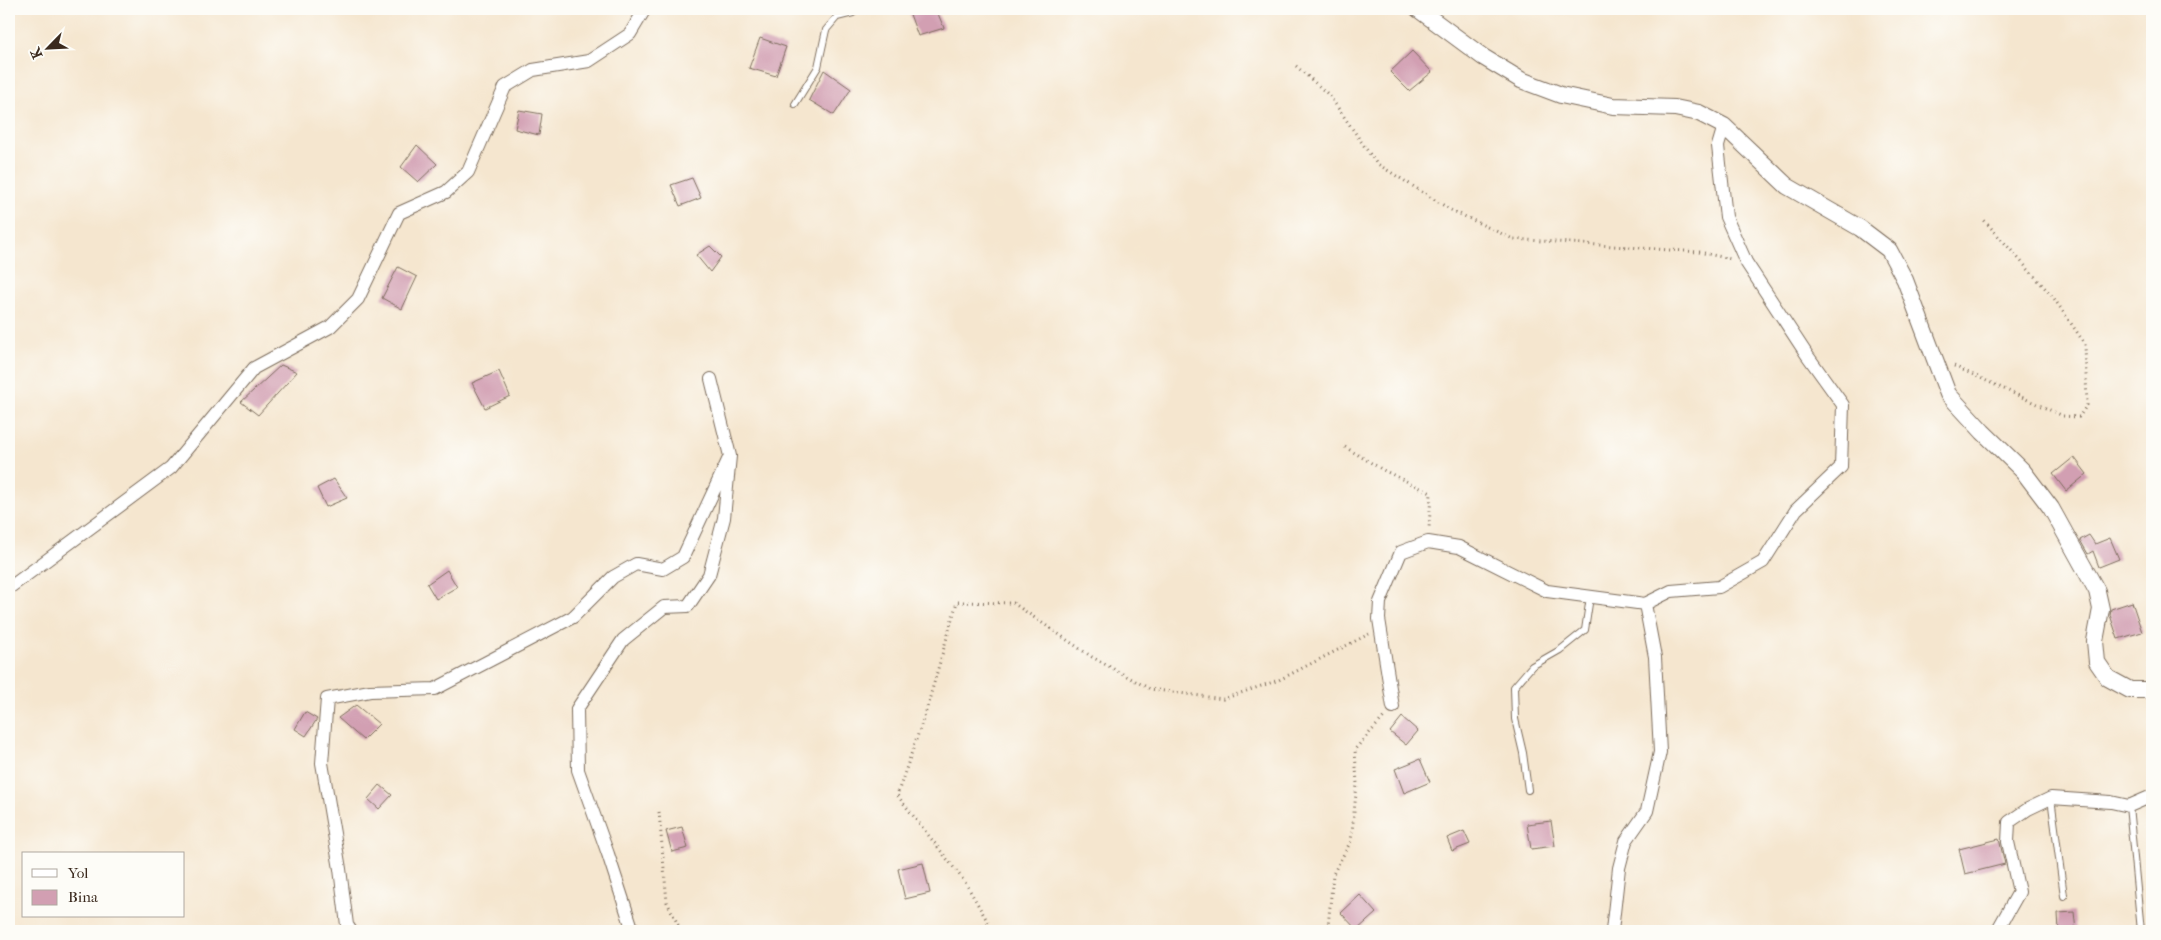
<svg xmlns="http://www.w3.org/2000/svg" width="2161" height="940" font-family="'IM FELL French Canon',serif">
  <rect width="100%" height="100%" fill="#fdfcf7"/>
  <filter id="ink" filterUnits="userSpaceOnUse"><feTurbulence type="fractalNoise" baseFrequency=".02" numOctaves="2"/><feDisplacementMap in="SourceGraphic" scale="10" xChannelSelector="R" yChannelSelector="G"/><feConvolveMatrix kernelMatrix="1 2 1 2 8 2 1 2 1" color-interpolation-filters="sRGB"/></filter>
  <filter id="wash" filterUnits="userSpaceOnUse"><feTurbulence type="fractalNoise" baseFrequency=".0096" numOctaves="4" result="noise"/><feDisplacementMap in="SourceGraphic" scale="20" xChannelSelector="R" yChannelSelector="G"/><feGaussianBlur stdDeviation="1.12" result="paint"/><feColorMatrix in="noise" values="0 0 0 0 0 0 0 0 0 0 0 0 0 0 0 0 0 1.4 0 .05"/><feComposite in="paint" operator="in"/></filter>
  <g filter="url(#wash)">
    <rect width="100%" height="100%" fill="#f5e6cf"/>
    <g id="blocks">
      <path fill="#d29fb2" d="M908,9H936L944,28L918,36Z
        M760,38L786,47L776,76L749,68Z
        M1412,51L1432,72L1409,91L1390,72Z
        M824,70L851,89L834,115L809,100Z
        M519,110L542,114L539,135L515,129Z
        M417,145L437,164L418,182L401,167Z
        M692,178L701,198L680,206L671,185Z
        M710,246L721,257L710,272L696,255Z
        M398,267L417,277L402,309L382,298Z
        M281,365L297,372L258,415L241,402Z
        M499,371L510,396L485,408L472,383Z
        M2074,457L2087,474L2066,491L2053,474Z
        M334,479L347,498L326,507L317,488Z
        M2089,535L2095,544L2110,538L2119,559L2099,567L2093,551L2088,554L2080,540Z
        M447,570L457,587L436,599L427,584Z
        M2132,602L2142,632L2118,639L2110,615L2111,609Z
        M356,705L379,724L363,740L338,718Z
        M305,712L317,719L306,736L295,729Z
        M1402,717L1418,731L1406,745L1390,732Z
        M1420,759L1430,782L1404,793L1395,769Z
        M380,785L392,795L379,809L368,799Z
        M1551,821L1555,846L1531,849L1527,824Z
        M682,827L688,848L672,852L666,831Z
        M1464,831L1470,844L1452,851L1447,838Z
        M1999,839L2005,864L1965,874L1959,849Z
        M923,863L930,893L905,899L898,869Z
        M1360,895L1376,913L1357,930L1341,913Z
        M2074,912L2076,931H2059L2058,913Z"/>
    </g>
  </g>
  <g filter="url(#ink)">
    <use href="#blocks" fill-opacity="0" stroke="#7c6c5c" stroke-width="1"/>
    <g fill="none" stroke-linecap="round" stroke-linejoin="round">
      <defs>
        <path id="service" d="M795,104L818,67L826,30L837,17L853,13L858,9
          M1528,790L1523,753L1515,719L1514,687L1532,666L1560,650L1585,630L1590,597
          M2051,798L2064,896
          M2129,806L2141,931"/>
        <path id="minor" d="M9,588L171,468L254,368L330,327L358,299L399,213L446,192L468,172L505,87L533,70L589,61L630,34L645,9
          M1393,707L1379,619L1380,602L1401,552L1428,542L1459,547L1547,591L1645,604
          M351,931L347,925L340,869L322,763L327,699L370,691L435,689L573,617L613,577L636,564L663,569L683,557L730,456
          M633,931L608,854L578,770L577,709L623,640L664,607L688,606L709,575L724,518L730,456L711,379
          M1612,931L1619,868L1626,841L1647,811L1660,752L1655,657L1645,604L1671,591L1719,587L1763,562L1796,510L1841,467L1843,405L1807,355L1746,262L1726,217L1718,146L1724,126
          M1997,931L2019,892L2008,842L2009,822L2028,809L2051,798L2111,802L2129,806L2152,796"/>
        <path id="tertiary" d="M1418,9L1483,57L1521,80L1561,95L1613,106L1675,108L1699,113L1724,126L1787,186L1860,228L1889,250L1905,280L1948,394L1983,432L2023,471L2051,508L2097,591L2101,609L2095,641L2097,662L2108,678L2130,690H2152"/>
      </defs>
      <use href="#service" stroke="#7c6c5c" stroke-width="8"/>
      <use href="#minor" stroke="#7c6c5c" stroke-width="14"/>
      <use href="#tertiary" stroke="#7c6c5c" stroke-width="18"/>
      <path stroke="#7c6c5c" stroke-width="3" stroke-dasharray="1 4" stroke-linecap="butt" d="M1296,66L1329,95L1376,163L1451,210L1513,239L1699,252L1731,259
        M1954,366L2063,416L2079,417L2087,405L2085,344L2053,297L1984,220
        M1345,447L1383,470L1431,493L1429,529
        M659,812L667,902L681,931
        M993,931L965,882L897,795L926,711L957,602L1013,603L1092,657L1150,689L1223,699L1279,680L1369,634
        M1324,931L1328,927L1333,874L1351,841L1357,784L1355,749L1384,717"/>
      <use href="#service" stroke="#fff" stroke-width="6"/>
      <use href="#minor" stroke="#fff" stroke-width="12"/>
      <use href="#tertiary" stroke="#fff" stroke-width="16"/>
    </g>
  </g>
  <rect width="2161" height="940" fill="none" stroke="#fdfcf7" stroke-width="30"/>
  <rect x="22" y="852" width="162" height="65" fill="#fdfcf7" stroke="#afa8a0"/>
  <rect x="32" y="869" width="25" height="8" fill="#ffffff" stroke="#afa8a0"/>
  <text x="68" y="878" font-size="15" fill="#3b2a1e">Yol</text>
  <rect x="32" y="890" width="25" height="15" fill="#d29fb2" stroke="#afa8a0"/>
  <text x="68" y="902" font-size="15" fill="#3b2a1e">Bina</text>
  <g transform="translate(48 48) rotate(246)" stroke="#fdfcf7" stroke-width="4" paint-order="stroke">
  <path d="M0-4L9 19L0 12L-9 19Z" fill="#3b2a1e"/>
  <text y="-8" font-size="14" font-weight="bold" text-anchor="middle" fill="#3b2a1e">K</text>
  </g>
</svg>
